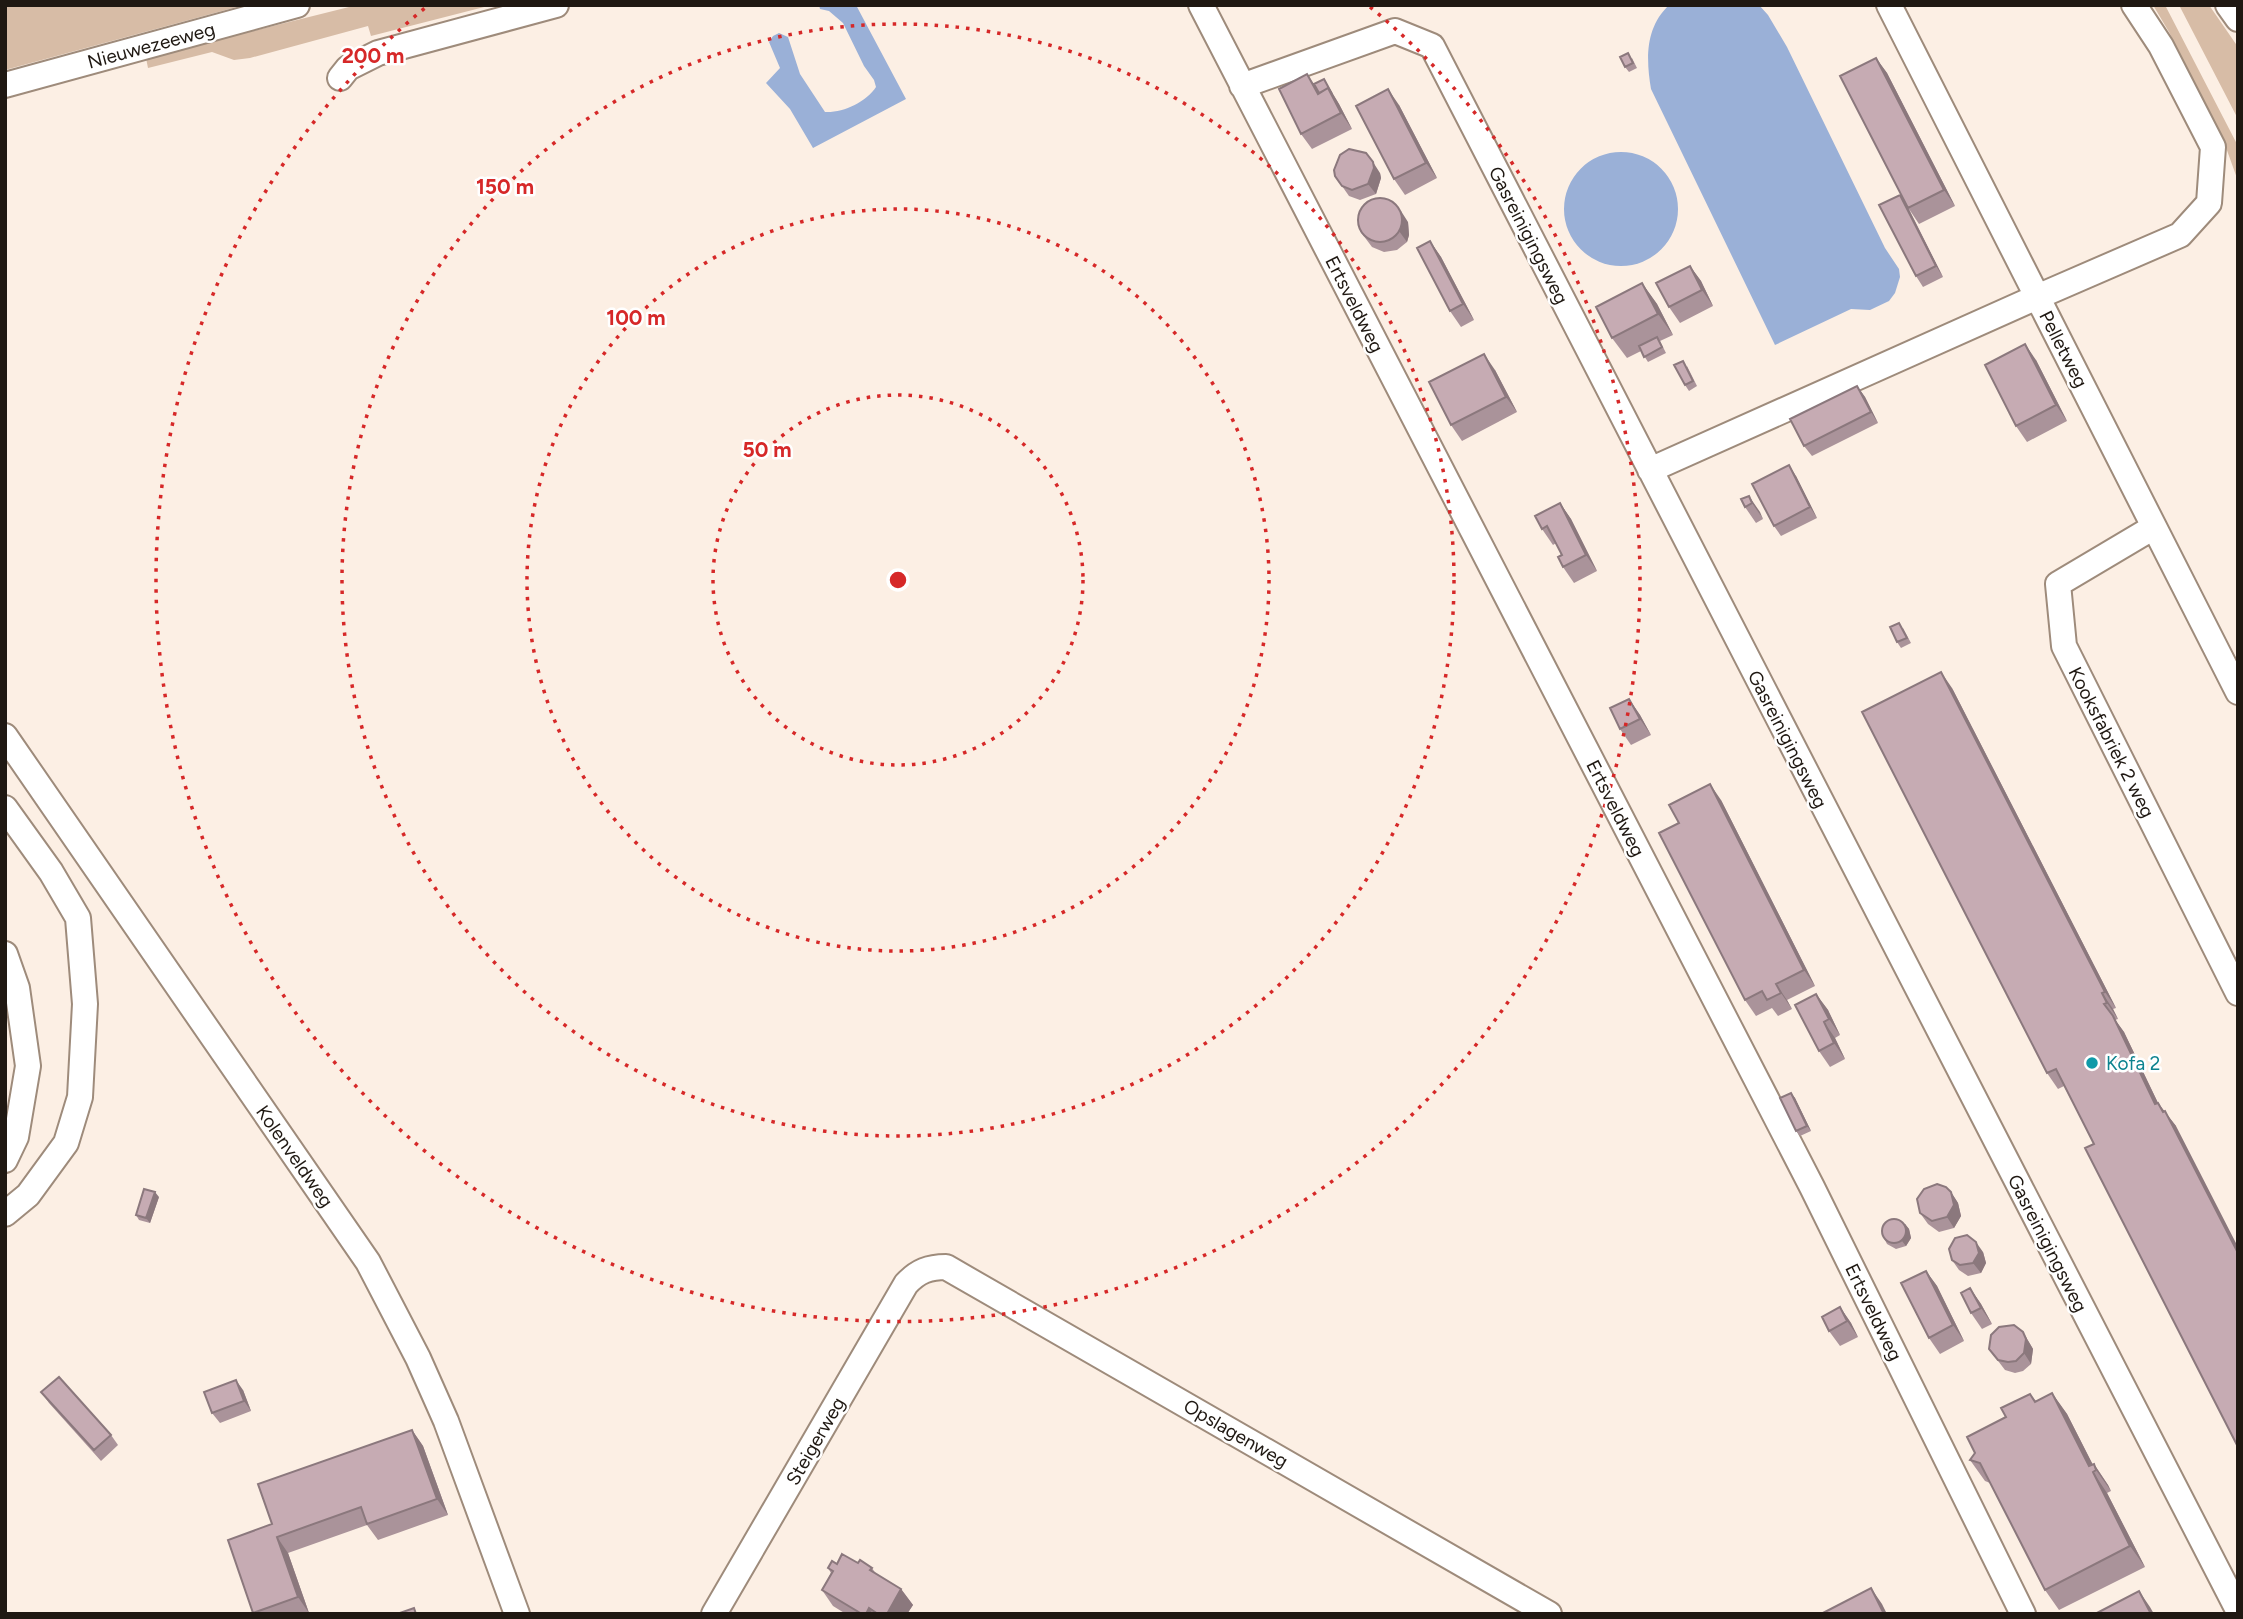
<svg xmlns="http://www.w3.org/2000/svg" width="2243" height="1619" font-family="Figtree,sans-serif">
  <rect width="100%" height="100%" fill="#fcefe4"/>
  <path fill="#d7bca6" d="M5,5H244L5,70Z
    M357,5H492L371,36L368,26L250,58L234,60L212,52L148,68L146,58Z
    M2153,5H2165L2238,146V181L2224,142L2169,32Z
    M2179,5H2209L2238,47V119Z"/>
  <path fill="#9ab0d7" d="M819,5H856L906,99L813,148L790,109L766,83L780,68L769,42L773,36L779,33L788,37L800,74L825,112C843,113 866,102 876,87L874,80L864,66L843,23L829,11L820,9Z
    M1669,5H1759L1768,15L1787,47L1885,248L1899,269L1900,277L1895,293L1889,301L1870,310L1851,309L1775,345L1651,89C1646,59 1645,28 1669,5Z
    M1564 209a57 57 0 1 1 114 0a57 57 0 1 1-114 0Z"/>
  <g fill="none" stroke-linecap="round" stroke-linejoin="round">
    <defs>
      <path id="minor" d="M1201,5L1812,1187L2023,1614
        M1889,5L2238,692
        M2228,5L2238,19
        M340,78L348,68L378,53L556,5
        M5,85L297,5
        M1242,86L1395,31L1432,46L2238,1610
        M1650,470L2037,297L2180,235L2209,203L2213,147L2161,46L2134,5
        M2154,527L2058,584L2064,646L2238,993
        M5,736L368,1262L418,1358L446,1421L517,1614
        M5,808L51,872L78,918L85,1004L80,1097L66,1143L28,1195L5,1214
        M5,954L17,988L28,1066L16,1137L5,1160
        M714,1614L906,1284C918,1271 929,1267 946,1267L1549,1614"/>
    </defs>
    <use href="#minor" stroke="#9e8b7b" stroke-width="28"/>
    <use href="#minor" stroke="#fff" stroke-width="24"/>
  </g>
  <path fill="#aa939a" d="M1632,58L1637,68L1629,72L1625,67Z
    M1876,58L1887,73L1955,206L1919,224L1909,209L1943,277L1923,287L1916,276L1900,195L1906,205Z
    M1307,74L1314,84L1324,79L1339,104L1352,129L1312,149L1301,134Z
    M1399,105L1437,178L1405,195L1394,179Z
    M1380,173L1381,178L1376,194L1360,200L1349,196L1335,176Z
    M1408,222L1409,235L1407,242L1397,250L1384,252L1372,247L1360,231Z
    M1430,241L1441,257L1474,320L1461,327L1450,311Z
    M1690,266L1701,281L1713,306L1680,323L1669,307Z
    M1642,283L1657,304L1673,335L1660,341L1666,353L1648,362L1641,351L1627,358L1612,338Z
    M2036,360L2067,421L2027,442L2016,426Z
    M1687,366L1697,386L1689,391L1685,385Z
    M1495,370L1517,412L1462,441L1451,425Z
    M1857,386L1865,397L1878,423L1812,456L1804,446Z
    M1796,476L1817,518L1781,536L1774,526Z
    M1749,496L1763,519L1756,523L1745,507Z
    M1560,503L1571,519L1597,571L1574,583L1563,567L1562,555L1556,543L1553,545L1542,529Z
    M1903,628L1911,643L1901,648L1897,642Z
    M1952,688L2116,1008L2113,1009L2118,1019L2115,1020L2124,1032L2158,1103L2176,1126L2094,1144L2064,1086L2058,1089L2047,1073Z
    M1629,699L1640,715L1651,735L1631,745L1620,729Z
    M1721,800L1815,986L1787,1000L1792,1009L1778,1016L1772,1008L1756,1016L1745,1000Z
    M1816,994L1828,1010L1840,1035L1835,1038L1845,1059L1830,1067L1819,1051Z
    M1791,1093L1795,1098L1811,1131L1800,1136L1796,1131Z
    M1951,1192L1958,1203L1961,1216L1954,1228L1939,1232L1928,1224L1920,1213Z
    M159,1197L150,1223L139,1220L136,1215Z
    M1905,1224L1909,1229L1911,1238L1906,1246L1896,1249L1887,1244L1884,1238Z
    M1983,1252L1986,1263L1981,1273L1968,1276L1959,1270L1952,1260Z
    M1926,1271L1937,1286L1964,1341L1940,1354L1929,1338Z
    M1970,1288L1981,1304L1992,1324L1982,1329L1971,1313Z
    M1840,1307L1851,1323L1858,1337L1840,1346L1829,1331Z
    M2023,1332L2033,1349L2031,1364L2023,1371L2015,1373L2005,1370L1989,1349Z
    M243,1390L251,1411L220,1423L212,1413Z
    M41,1392L111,1435L118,1445L101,1461L49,1403Z
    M2052,1393L2067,1414L2093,1465L2094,1464L2108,1485L2111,1491L2107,1493L2145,1567L2059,1610L2045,1590L1990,1483L1985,1481L1970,1460L2006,1417L2030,1394L2036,1401Z
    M412,1430L423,1446L448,1515L378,1540L367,1525L288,1553L309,1613L254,1614L272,1524Z
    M858,1563L872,1568L876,1574L901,1589L913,1605L907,1614H846L833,1606L822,1590L831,1573L828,1568L837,1564Z"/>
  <path fill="#8b787d" d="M1876,58L1887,73L1955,206L1944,190Z
    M1324,79L1339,104L1352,129L1341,113Z
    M1388,89L1399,105L1437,178L1426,163Z
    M1373,162L1380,173L1381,178L1376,194L1368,184Z
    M1900,195L1907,206L1943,277L1936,266Z
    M1401,211L1408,222L1409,235L1407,242L1399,231Z
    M1430,241L1441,257L1474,320L1463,304Z
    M1690,266L1701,281L1713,306L1702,290Z
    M1642,283L1657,304L1673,335L1658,314Z
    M2025,344L2036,360L2067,421L2056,405Z
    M1484,354L1495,370L1517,412L1506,397Z
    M1857,386L1865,397L1878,423L1871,412Z
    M1789,465L1796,476L1817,518L1810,507Z
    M1749,496L1760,512L1763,519L1752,503Z
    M1560,503L1571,519L1597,571L1586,555Z
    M1941,672L1952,688L2116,1008L2105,992Z
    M1629,699L1640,715L1651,735L1640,719Z
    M1710,784L1721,800L1815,986L1804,970Z
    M1776,984L1787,1000L1792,1009L1781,993Z
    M2102,993L2113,1009L2118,1019L2107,1003Z
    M1816,994L1828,1010L1840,1035L1829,1019Z
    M2104,1004L2124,1032L2158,1103L2176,1126L2238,1247V1253L2155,1104Z
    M1824,1022L1835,1038L1845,1059L1834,1043Z
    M1791,1093L1795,1098L1811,1131L1807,1126Z
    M155,1192L159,1197L150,1223L146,1218Z
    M1951,1192L1958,1203L1961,1216L1954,1228L1947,1217Z
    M1905,1224L1909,1229L1911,1238L1906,1246L1902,1241Z
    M1976,1242L1983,1252L1986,1263L1981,1273L1973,1263Z
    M1926,1271L1937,1286L1964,1341L1953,1325Z
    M1970,1288L1981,1304L1992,1324L1981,1308Z
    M1840,1307L1851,1323L1858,1337L1847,1321Z
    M2023,1332L2033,1349L2031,1364L2024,1353Z
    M236,1380L243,1390L251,1411L244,1401Z
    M2052,1393L2067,1414L2096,1471L2089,1466Z
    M412,1430L423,1446L448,1515L437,1499Z
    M2094,1464L2108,1485L2111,1491L2096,1470Z
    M2093,1472L2107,1493L2145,1567L2130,1546Z
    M277,1537L288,1553L309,1613L298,1597Z
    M1871,1588L1882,1604L1887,1614H1884Z
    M901,1589L913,1605L907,1614H887Z
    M2139,1591L2150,1607L2154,1614H2151Z
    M869,1608L873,1614H866Z"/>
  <path fill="#c6abb3" stroke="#8b787d" stroke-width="2" d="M1628,53L1633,63L1625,67L1620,57Z
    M1876,58L1944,190L1908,208L1840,76Z
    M1307,74L1318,94L1328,88L1341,113L1301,134L1279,89Z
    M1324,79L1332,94L1328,88L1319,93L1314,84Z
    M1388,89L1426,163L1394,179L1356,106Z
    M1349,149L1366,153L1373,162L1374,168L1368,184L1352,190L1342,186L1335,176L1334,170L1340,155Z
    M1900,195L1936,266L1916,276L1879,205Z
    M1358 220a22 22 0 1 1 44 0a22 22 0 1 1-44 0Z
    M1430,241L1463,304L1450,311L1417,248Z
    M1690,266L1702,290L1669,307L1656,283Z
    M1642,283L1658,314L1612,338L1596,307Z
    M1657,337L1662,347L1644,357L1639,346Z
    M2025,344L2056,405L2016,426L1985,365Z
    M1484,354L1506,397L1451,425L1429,382Z
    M1683,361L1693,381L1685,385L1674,365Z
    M1857,386L1871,412L1804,446L1790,419Z
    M1789,465L1810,507L1774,526L1752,484Z
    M1749,496L1752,503L1745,507L1741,499Z
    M1560,503L1586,555L1563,567L1558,557L1562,555L1547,526L1542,529L1535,516Z
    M1899,623L1907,638L1897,642L1890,627Z
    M1941,672L2105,992L2102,993L2107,1003L2104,1004L2113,1016L2155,1104L2158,1103L2163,1112L2165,1111L2238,1253V1447L2085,1148L2094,1144L2056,1069L2047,1073L1862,712Z
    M1629,699L1640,719L1620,729L1610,708Z
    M1710,784L1804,970L1776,984L1781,993L1767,1000L1762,991L1745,1000L1659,833L1679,823L1669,805Z
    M1816,994L1829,1019L1824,1022L1834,1043L1819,1051L1795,1005Z
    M1791,1093L1807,1126L1796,1131L1780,1098Z
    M1937,1184L1946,1187L1951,1192L1954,1205L1947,1217L1932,1221L1920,1213L1917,1199L1924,1189Z
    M144,1189L155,1192L146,1218L136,1215Z
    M1882 1231a12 12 0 1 1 24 0a12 12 0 1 1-24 0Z
    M1967,1235L1976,1242L1979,1253L1973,1263L1960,1265L1952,1260L1949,1249L1955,1238Z
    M1926,1271L1953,1325L1929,1338L1901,1283Z
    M1970,1288L1981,1308L1971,1313L1961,1293Z
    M1840,1307L1847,1321L1829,1331L1822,1317Z
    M2014,1325L2023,1332L2026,1339L2024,1353L2016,1361L2008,1362L1998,1360L1989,1349L1991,1335L1999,1327Z
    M59,1377L111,1435L94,1450L41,1392Z
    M236,1380L244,1401L212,1413L204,1392Z
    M2052,1393L2089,1466L2094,1464L2096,1470L2093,1472L2130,1546L2045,1590L1980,1463L1970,1460L1975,1453L1967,1437L2006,1417L2001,1408L2030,1394L2035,1402Z
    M412,1430L437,1499L367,1524L361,1507L277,1537L298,1597L253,1613L228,1540L272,1524L258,1484Z
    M842,1554L858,1563L860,1560L872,1568L870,1570L901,1589L887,1614H878L869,1608L866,1614H862L822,1590L833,1571L828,1568L832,1561L837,1564Z
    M1871,1588L1884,1614H1821Z
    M2139,1591L2151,1614H2095Z
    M414,1608L416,1614H397Z"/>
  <g fill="none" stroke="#d62828" stroke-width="3.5" stroke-dasharray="3.5 7">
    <circle cx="898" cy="580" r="185"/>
    <circle cx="898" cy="580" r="371"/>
    <circle cx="898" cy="580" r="556"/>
    <path d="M1370 7A742 742 0 1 1 426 7"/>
  </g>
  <circle fill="#0f9aa8" stroke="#fff" stroke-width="2.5" cx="2092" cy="1063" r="7"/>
  <g text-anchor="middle" stroke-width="5" stroke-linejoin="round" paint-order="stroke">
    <g font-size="19" fill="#1f1812" stroke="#fff">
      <text transform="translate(151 45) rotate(-15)" y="7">Nieuwezeeweg</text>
      <text transform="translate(1529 235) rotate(63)" y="7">Gasreinigingsweg</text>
      <text transform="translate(1355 304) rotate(63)" y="7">Ertsveldweg</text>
      <text transform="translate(2064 349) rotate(63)" y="7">Pelletweg</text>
      <text transform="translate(1788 739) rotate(63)" y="7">Gasreinigingsweg</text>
      <text transform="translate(2112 742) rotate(63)" y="7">Kooksfabriek 2 weg</text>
      <text transform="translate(1616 808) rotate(63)" y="7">Ertsveldweg</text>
      <text transform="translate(295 1156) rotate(55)" y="7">Kolenveldweg</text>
      <text transform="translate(2048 1243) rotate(63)" y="7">Gasreinigingsweg</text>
      <text transform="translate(1874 1312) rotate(64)" y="7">Ertsveldweg</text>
      <text transform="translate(1236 1433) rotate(30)" y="7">Opslagenweg</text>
      <text transform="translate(815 1441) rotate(-60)" y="7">Steigerweg</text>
    </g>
    <g font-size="19" fill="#0d838f" stroke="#fff" text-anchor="start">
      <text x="2106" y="1070">Kofa 2</text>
    </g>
  </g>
  <circle cx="898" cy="580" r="10" fill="#d62828" stroke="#fff" stroke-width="3.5"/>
  <g font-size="21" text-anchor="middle" font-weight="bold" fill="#d62828" stroke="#fff" stroke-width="5" stroke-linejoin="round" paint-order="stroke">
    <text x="373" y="63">200 m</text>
    <text x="505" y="194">150 m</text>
    <text x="636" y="325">100 m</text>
    <text x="767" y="457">50 m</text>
  </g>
  <rect width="2243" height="1619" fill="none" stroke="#1f1812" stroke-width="14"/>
</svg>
